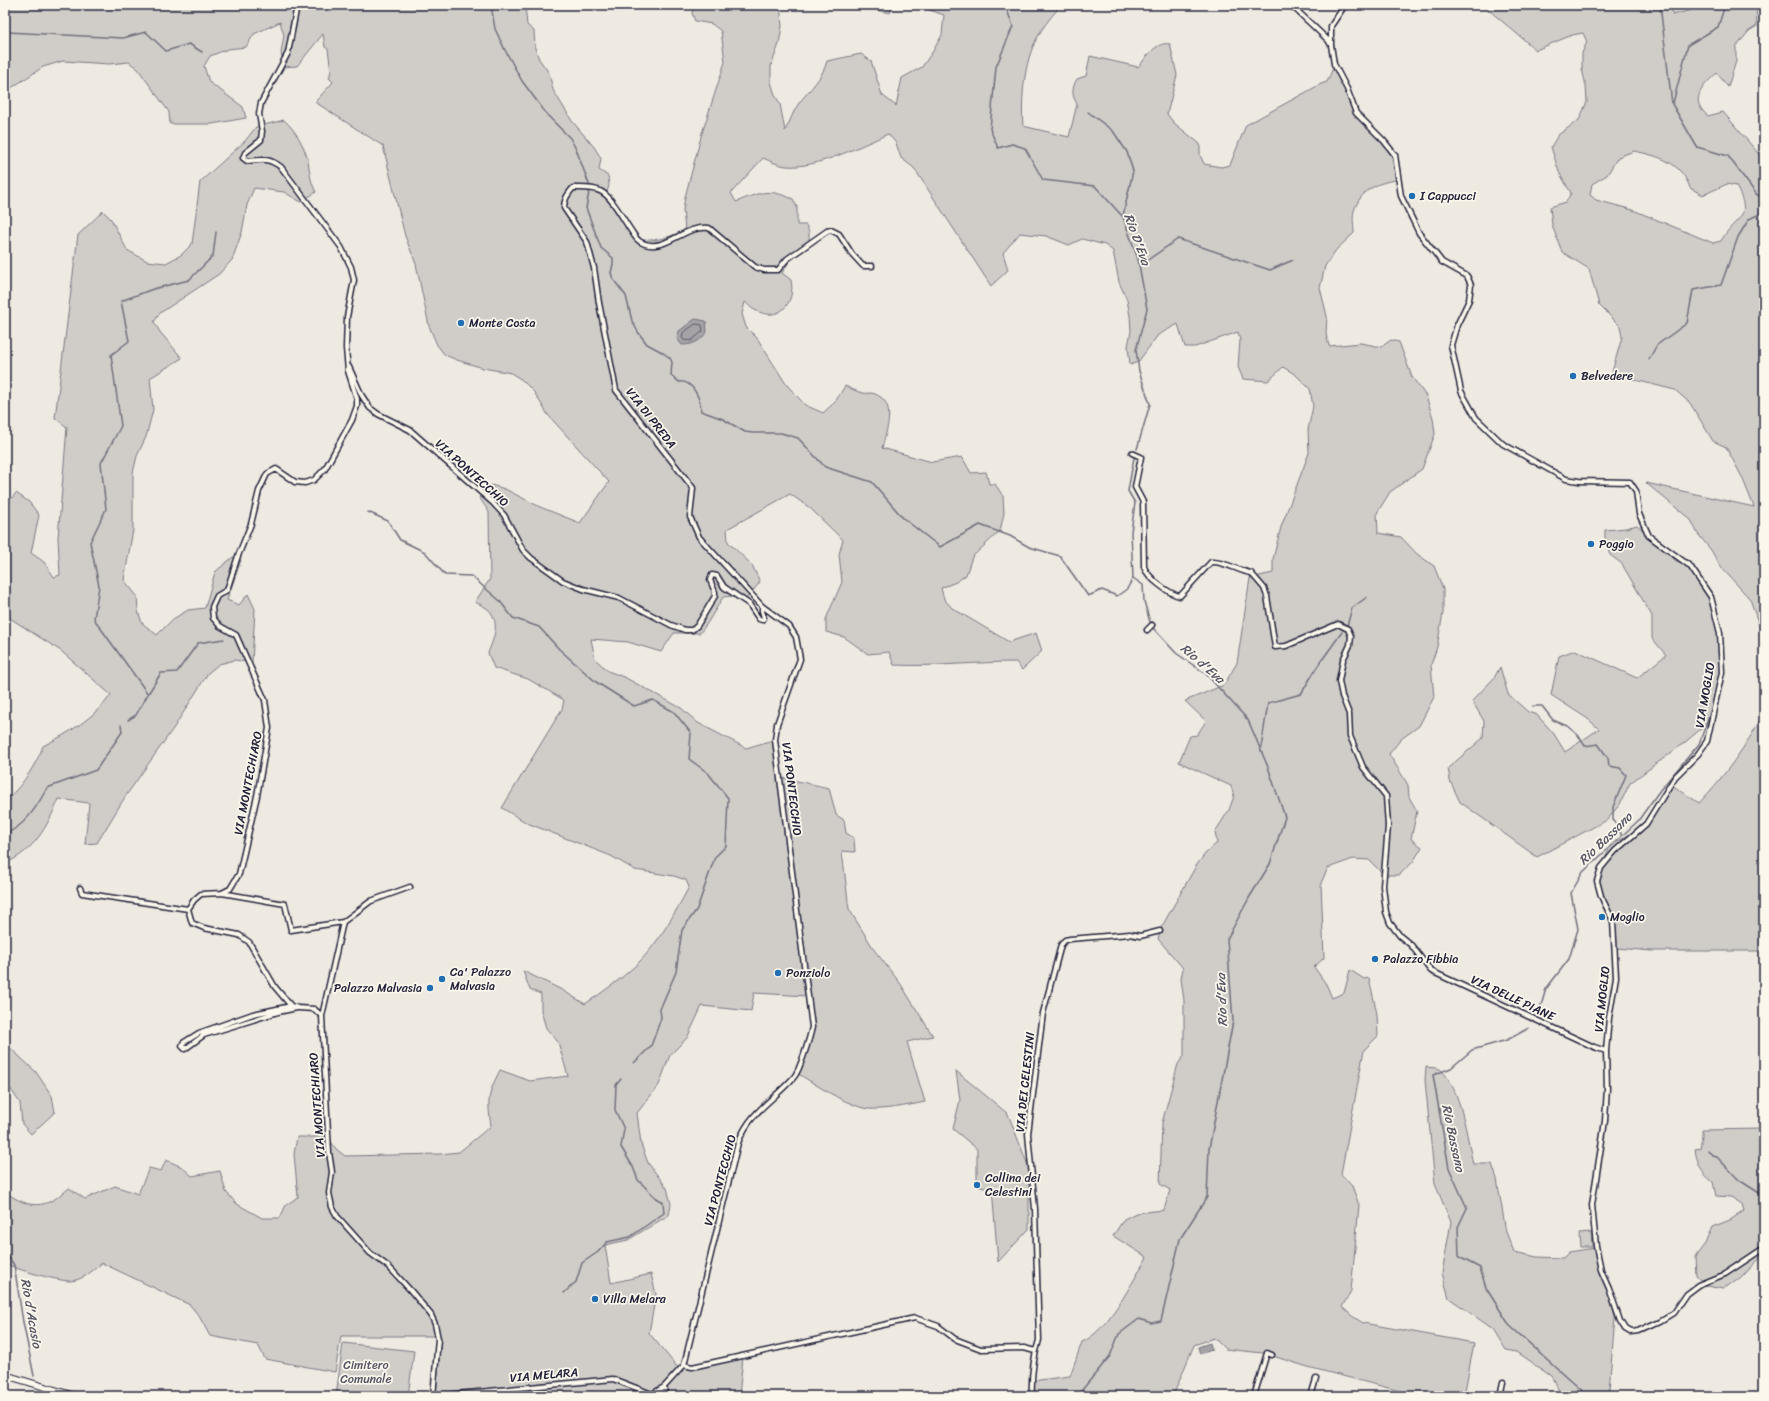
<svg xmlns="http://www.w3.org/2000/svg" width="1769" height="1401" font-family="Sriracha,sans-serif">
  <rect width="100%" height="100%" fill="#eeeae2"/>
  <filter id="ink" filterUnits="userSpaceOnUse"><feTurbulence type="fractalNoise" baseFrequency=".025" numOctaves="2"/><feDisplacementMap in="SourceGraphic" scale="8" xChannelSelector="R" yChannelSelector="G"/><feConvolveMatrix kernelMatrix="1 2 1 2 8 2 1 2 1" color-interpolation-filters="sRGB"/></filter>
  <g filter="url(#ink)">
    <path fill="#d0cdc9" stroke="#797882" fill-rule="evenodd" d="M5,5H525L527,25L534,31L535,48L539,59L549,73L553,90L572,121L594,147L601,158L599,170L608,176L609,186L606,195L642,240C657,241 671,237 685,230L683,210L685,197L702,133L725,62L721,31L712,24L695,21L692,13L694,5H780L782,26L779,44L771,66V82L775,95L780,104L785,131C790,122 793,111 799,103C810,89 822,79 827,61L861,54L871,61L882,95L896,106L902,78L922,67L933,51L942,35L944,15L915,5H1054L1057,10C1050,18 1042,28 1037,38C1024,62 1021,99 1023,126L1069,137L1077,104C1071,94 1072,88 1077,79L1086,76L1090,56L1138,67C1147,57 1156,41 1170,44L1177,75L1167,114L1174,123L1200,144V155L1204,164L1221,167L1230,165L1246,125L1321,84L1327,82L1333,68L1346,90L1355,114L1383,142L1393,157L1397,180C1377,182 1360,191 1354,211C1352,217 1354,226 1354,233L1336,250L1325,266L1320,288L1327,316L1326,334L1329,346L1361,343L1381,347L1391,340L1399,342L1412,377L1426,396L1433,418L1435,434L1422,469L1390,492L1377,513L1378,533L1401,537L1417,554L1434,566L1443,589V613L1437,647L1431,665L1434,697L1419,726L1401,739L1389,754L1408,785L1409,797L1417,811L1411,839L1422,847L1413,862L1399,875H1384L1369,860L1353,859L1328,868L1321,883L1324,958L1314,967L1326,984L1332,998L1344,993L1350,970L1364,979L1369,978L1377,1014L1378,1036L1364,1050L1341,1174L1352,1186L1359,1205L1351,1291L1342,1307L1352,1316L1363,1323L1474,1343L1464,1396H1419L1308,1367L1263,1353L1225,1349L1214,1338L1194,1345L1173,1396H1032V1381L1070,1376L1082,1342C1107,1332 1133,1281 1147,1257L1113,1236L1124,1219L1136,1213L1164,1210L1170,1190L1160,1184L1162,1123L1178,1064L1184,1056V1000L1181,979L1183,968L1158,939L1161,928L1196,866L1205,854L1217,843L1215,832L1229,810L1234,796L1231,786L1179,762L1190,736L1197,735L1206,721L1185,701L1224,685L1237,663L1250,578L1273,573V559L1281,527L1309,453L1308,430L1313,406L1310,389L1296,375L1283,367L1268,381L1243,379L1238,367L1240,340L1238,332L1195,347H1185L1178,324L1158,335L1138,362L1130,365L1128,346L1131,331L1130,316L1127,300L1119,282L1113,251L1105,245L1082,239L1069,245L1046,236L1020,233L1003,253L1008,270L991,286L914,168L901,158L896,143L888,134C860,146 816,169 786,166C778,165 770,161 763,158L731,193L736,202C761,192 768,188 793,199L797,207V225H806L809,232V244L789,262L782,273L791,280C796,304 778,323 755,310C751,309 748,304 745,302L742,314L746,327L757,338L786,384L805,405L823,413L835,402L845,386C850,388 857,392 863,393C866,394 872,392 875,394C898,403 886,431 882,448L932,462L962,457L971,473L986,472L989,484H995L1003,496L1004,513L1000,531L972,557L966,575L956,582L941,588L944,599L952,608L1009,642L1036,633L1042,651L1022,670L1016,662C975,662 935,667 894,665L889,652L868,654L844,637L826,632V619L842,582L839,554L843,540L810,508L790,494L727,529L728,542L752,565L760,582L744,602L732,596L723,597L708,622L700,633H674L661,652L628,642L591,639L595,659L608,671L626,678L681,708L698,723L746,748L773,740L779,777L829,788L836,815L844,820L846,833L854,838L855,852L842,851L849,909L875,951L900,983L933,1036L907,1042L925,1102C910,1105 877,1112 863,1108C840,1101 818,1086 797,1073L804,1054L812,1020L808,996L754,993L751,1011L702,1006L687,1038L670,1055L659,1085L637,1113L641,1144L648,1163L667,1188L671,1204L669,1215L628,1240L605,1245L611,1283L651,1274L656,1294L649,1333L679,1369L743,1357L739,1396H436L441,1336H341L335,1372L265,1359L258,1345L210,1336L199,1316L190,1305L102,1263C92,1271 82,1281 69,1281C55,1280 17,1270 5,1263V1192C31,1210 46,1209 69,1188L85,1199L115,1186L138,1194L149,1168L161,1171L166,1160L182,1167L192,1176L220,1171L226,1192L237,1204L262,1218H280L286,1205L298,1197L294,1154L297,1137H328L336,1149L345,1156L440,1154L459,1152L491,1126C487,1099 488,1094 500,1070L530,1081L568,1076L558,1042L546,1028L541,1011V994L530,990L523,971L562,990L585,1004C603,992 620,980 635,966C657,946 675,913 689,887L686,880L674,876L635,870L611,856L527,823L502,808L562,709L564,700L528,679L494,668L488,653C493,640 501,623 489,610C486,607 479,604 475,602L490,579L489,512L479,497L491,485L505,489L540,507L580,523L609,482L548,415L534,392L522,380L511,373L483,368L457,360L445,355L437,345L429,326L416,264L405,236L383,146L315,102L333,82L329,78L331,71L328,49L325,47L323,34L297,66L284,67L281,53L284,35L280,22L254,34L246,47L228,49L210,56L204,66L209,82L243,107L246,118L212,124H170L169,112L138,69L129,62L109,64L63,61L43,67L5,92Z
      M865,5H892L890,13L866,8Z
      M1486,5H1673L1672,15L1695,9L1696,5H1756L1757,26L1749,31L1736,47V61L1728,87L1717,73C1703,85 1688,100 1708,116L1723,112L1764,160V640L1750,599L1720,566L1711,550L1698,534L1691,520L1646,483L1754,507L1742,477L1726,447L1713,441L1690,403L1675,390L1627,378L1612,372L1622,337L1620,326L1599,305L1589,269L1562,252L1552,225L1550,207L1566,202L1571,193L1559,172L1551,147L1558,135L1579,120L1587,102L1586,86L1582,69V53L1587,42L1583,33L1572,35L1536,50L1490,11ZM1634,151C1659,156 1681,162 1690,188L1703,195L1727,184L1736,186C1754,220 1736,214 1721,241L1713,243L1633,210L1596,200L1590,195L1592,184L1607,175L1618,157Z
      M284,120C296,131 304,145 308,161C310,173 310,181 316,192L301,202L284,192L254,188L247,205L242,232L232,260L219,274L160,313L154,322L160,332L182,358L150,378L153,410L146,437L137,456L133,473V530L124,580L137,596L138,611L142,623L157,635L173,619L188,610L205,608L215,572L233,557L241,560L227,600L239,605L248,594L255,609L252,663L235,660L219,664L208,673L175,726L125,797L97,843L85,844L89,803L59,799C46,828 36,849 5,864V800C20,790 37,763 43,746C69,733 94,718 111,695L61,651L5,615V506L16,493L29,502L39,515L31,553L44,562L54,577L60,575L58,538L67,427L55,418L78,235L103,211L111,219L127,250L147,261L166,263L181,255L192,244L200,182L245,141L256,127Z
      M1637,525L1654,539L1676,561L1688,564L1706,590L1717,624L1722,661L1721,688L1709,722L1683,744L1630,783L1620,804L1607,820L1537,857L1460,802L1450,781L1448,768L1483,738L1484,721L1472,701L1494,678L1500,667L1508,694L1528,712L1537,715L1554,734L1565,752L1599,729L1588,719L1551,695L1559,656L1575,650L1637,678L1666,655L1652,638V616L1622,564L1610,555L1605,542V530L1626,528Z
      M1764,713V951H1652L1616,948L1615,951L1616,931L1602,906L1596,883L1602,866L1610,846L1645,825L1672,785L1699,803C1725,776 1746,746 1764,713Z
      M5,1043L36,1072L52,1096L55,1112L31,1134L22,1124L20,1103L10,1088L5,1084Z
      M1426,1067C1431,1068 1438,1067 1441,1070C1461,1088 1467,1138 1473,1164H1492L1497,1179L1506,1232L1514,1252L1537,1257L1563,1258L1569,1252L1595,1248L1615,1317L1609,1391L1612,1396H1562L1551,1376L1516,1352L1506,1350L1493,1329L1449,1298L1442,1273L1451,1222L1435,1184L1425,1080Z
      M956,1071L1008,1114L1029,1168V1229L998,1262L992,1189L977,1185V1149L953,1129L960,1100Z
      M1764,1129V1253L1740,1278L1725,1289L1707,1286L1696,1275L1695,1257L1705,1244L1712,1227L1730,1220L1744,1211L1742,1204L1731,1197L1716,1196L1713,1182C1701,1173 1697,1164 1695,1149L1700,1148L1702,1136V1130Z
      M1591,1233L1592,1247H1580L1579,1234Z
      M343,1343L414,1351L408,1396H336Z"/>
    <path fill="#a6a3a7" stroke="#716f7c" d="M695,319L706,321L707,332C700,341 694,345 682,345L677,339L679,331Z
      M1210,1343L1212,1350L1200,1354L1198,1347Z"/>
    <g fill="none" stroke-linecap="round" stroke-linejoin="round">
      <path stroke="#575666" stroke-width="1" d="M696,324L702,325L703,331L691,341L684,340L682,338L683,333Z"/>
      <path stroke="#716f7c" stroke-width="1.5" d="M491,5L495,29L505,50L522,81L548,116L570,138L576,149L590,187L586,208L601,248L613,258V264L611,273L613,279L626,296L632,321L638,332L647,344L662,352L670,358L672,362L671,375L679,382C693,380 701,400 701,411L723,419L745,432L753,433H781L798,438L825,467L872,482L903,518L940,547L980,525L1010,536L1029,547L1060,556L1088,596L1102,590L1117,596L1127,589L1133,578
        M1005,5L1013,26L996,67L990,129L998,148L1012,144L1025,148L1043,180L1095,186L1123,217L1138,259L1147,309L1136,350L1139,371L1150,404L1137,449
        M1660,5L1672,104L1697,147L1728,156L1757,195L1764,196
        M5,34L7,32L123,38L146,32L166,51L189,44L202,52
        M1673,103L1688,45L1718,27L1725,5
        M1088,112L1113,131L1127,152L1133,171L1123,216
        M1139,266L1178,239L1270,270L1293,260
        M1649,359L1657,345L1687,323L1693,290L1721,285L1738,237L1749,219L1764,212
        M368,512L388,521L400,540L425,552L445,575L471,576L499,600L513,618L539,627L559,649L596,682L634,706L653,700L674,712L691,733L689,759L708,773L728,798L726,846L715,857L697,909L682,930L676,972L660,1009L661,1018L651,1046L634,1063
        M1133,578L1131,532L1135,503L1128,491L1134,458
        M1133,578L1143,585L1144,601L1150,622
        M1347,626L1352,608L1367,597
        M148,694L161,673L177,672L198,643L224,639
        M1533,706H1542L1553,720L1567,726L1578,735L1585,746L1598,744L1608,758L1609,766L1620,768L1626,775L1613,807V820L1619,826L1621,835
        M128,720L136,715L148,694L94,619L99,586L90,542L106,509L101,463L121,426L111,355L129,341L121,301L153,289L189,280L213,256L216,232
        M1261,748L1268,703L1301,694L1317,667L1342,632
        M5,834C25,826 37,807 47,788L96,770L122,732L121,725
        M1539,1012L1546,989L1569,959L1578,929L1571,893L1583,872L1638,821L1660,790L1699,744L1711,710
        M1529,1028L1507,1040L1472,1050L1451,1068L1433,1075L1449,1168L1467,1208L1458,1227L1459,1257L1480,1268L1486,1288L1510,1326L1588,1396
        M1708,1150L1712,1155L1716,1156L1739,1180L1764,1196
        M5,1256L10,1259L14,1265L23,1322L34,1376
        M564,1293L576,1282L582,1263L598,1252L607,1242L630,1237L664,1213L663,1202L655,1197L638,1180L633,1167L621,1147L624,1129L615,1110L616,1085L621,1079
        M33,1396L34,1393
        M1077,1396L1110,1356L1119,1334L1139,1319L1151,1323L1161,1321L1180,1239L1207,1197L1209,1149L1233,1021L1227,939L1249,898L1270,864L1285,817L1268,767L1248,720L1206,674L1176,653L1153,628"/>
      <defs>
        <path id="minor" d="M297,5L288,53L261,103L259,114L262,131L261,140L245,153L243,158L247,161C263,160 267,157 281,167L341,247L351,267L354,280L347,317L346,348L348,371L357,399V406L352,420L325,469L314,480L305,483L295,482L276,469L267,474L259,491L251,524L238,556L227,590L217,596L212,607L213,618L220,626L236,635L265,700L269,728L257,796L239,874L230,889L222,893L201,894L194,900L188,909L192,923L204,928L239,935L249,942L275,987L291,1006L298,1008L314,1009L322,1016L329,1152L332,1172L329,1193L332,1207L337,1216L370,1253L389,1267L411,1291L431,1315L435,1324L438,1339L433,1396
          M1291,5L1328,40L1331,45
          M1345,5L1331,26V45L1334,64L1347,89L1356,113L1384,141L1395,155L1401,196L1419,233L1442,262L1467,276L1471,285L1469,300L1457,325L1451,345L1461,391L1476,418L1503,444L1566,479L1579,481L1630,482L1636,491L1639,514L1649,536L1690,566L1711,597L1720,633L1722,672L1707,741L1698,754L1675,777L1646,824L1615,851L1601,868L1597,881L1601,896L1613,921L1616,977L1609,1018L1606,1051L1607,1088L1605,1121L1592,1205L1596,1246L1601,1270L1609,1288L1620,1321L1625,1329L1630,1332L1638,1331L1660,1321L1673,1313L1686,1294L1698,1285L1725,1274L1764,1248
          M349,367L362,396L370,408L378,414L410,430L492,502L504,515L523,550L531,558L563,581L583,589L619,598L671,625L685,630H692L697,626L715,596V592L710,580L712,575L717,576L724,587L749,604L759,619L762,620L764,618L762,611V606
          M1132,453L1141,457L1135,487L1143,502L1144,567C1148,578 1169,594 1180,596L1211,562C1225,561 1238,571 1251,573L1264,588L1267,596L1275,647L1286,646L1338,624L1348,629L1351,636L1350,645L1343,660L1339,681L1342,696L1349,714L1350,736L1363,767L1386,796L1388,826L1383,886L1386,912L1390,923L1400,936L1411,945L1431,971L1594,1047L1606,1051
          M1147,630L1152,625
          M80,888L82,893L188,909
          M222,893L285,904L291,930L343,922L371,901L410,887
          M291,1006L253,1014L199,1033L183,1043L182,1046L185,1049L204,1035L278,1012L297,1008
          M322,1016L343,922
          M684,1365L692,1367L915,1318L938,1326L955,1339L981,1349L1024,1348L1035,1351
          M664,1387L665,1396
          M46,1396L49,1388
          M436,1396L613,1379L652,1394
          M656,1396L652,1394L664,1387L684,1365L738,1143C751,1110 772,1102 794,1077C800,1070 810,1037 812,1027L775,740L777,724L800,659L796,637L789,626L762,606L699,537L690,517L693,488L616,390L599,303L594,268L587,242L564,208C564,200 567,195 573,188C581,188 592,187 600,191C612,196 624,221 632,232C635,237 638,242 645,244C667,251 684,225 709,228L755,267L764,270H778L787,259L827,231L831,230L839,234L852,254L863,266H872
          M1032,1396C1031,1376 1033,1359 1039,1340L1035,1209L1028,1134L1043,1013L1061,945L1065,940L1070,939L1130,934L1140,936L1160,931
          M1254,1396L1267,1353L1272,1355
          M1311,1396L1316,1379
          M1500,1396L1503,1382"/>
        <path id="secondary" d="M5,1375L75,1396"/>
      </defs>
      <use href="#minor" stroke="#22223b" stroke-width="7"/>
      <use href="#secondary" stroke="#22223b" stroke-width="8"/>
      <use href="#minor" stroke="#fbf7ec" stroke-width="4"/>
      <use href="#secondary" stroke="#fbf7ec" stroke-width="5.5"/>
    </g>
  </g>
  <g fill="#1f6fb2" stroke="#fbf7ec" stroke-width="1.5">
    <circle cx="1412" cy="196" r="4"/>
    <circle cx="461" cy="323" r="4"/>
    <circle cx="1573" cy="376" r="4"/>
    <circle cx="1591" cy="544" r="4"/>
    <circle cx="1602" cy="917" r="4"/>
    <circle cx="1375" cy="959" r="4"/>
    <circle cx="778" cy="973" r="4"/>
    <circle cx="442" cy="979" r="4"/>
    <circle cx="430" cy="988" r="4"/>
    <circle cx="977" cy="1185" r="4"/>
    <circle cx="595" cy="1299" r="4"/>
  </g>
  <g text-anchor="middle" stroke-width="3.5" stroke-linejoin="round" paint-order="stroke">
    <g font-size="12" fill="#22223b" stroke="#fbf7ec" text-anchor="start">
      <text x="1420" y="200">I Cappucci</text>
      <text x="469" y="327">Monte Costa</text>
      <text x="1581" y="380">Belvedere</text>
      <text x="1599" y="548">Poggio</text>
      <text x="1610" y="921">Moglio</text>
      <text x="1383" y="963">Palazzo Fibbia</text>
      <text x="450" y="976">Ca' Palazzo<tspan x="450" dy="14">Malvasia</tspan></text>
      <text x="786" y="977">Ponziolo</text>
      <text x="422" y="992" text-anchor="end">Palazzo Malvasia</text>
      <text x="985" y="1182">Collina dei<tspan x="985" dy="14">Celestini</tspan></text>
      <text x="603" y="1303">Villa Melara</text>
    </g>
    <g font-size="12" fill="#22223b" stroke="#fbf7ec">
      <text transform="translate(651 418) rotate(52)" y="4">VIA DI PREDA</text>
      <text transform="translate(472 473) rotate(42)" y="4">VIA PONTECCHIO</text>
      <text transform="translate(1705 695) rotate(-80)" y="4">VIA MOGLIO</text>
      <text transform="translate(248 783) rotate(-79)" y="4">VIA MONTECHIARO</text>
      <text transform="translate(792 789) rotate(83)" y="4">VIA PONTECCHIO</text>
      <text transform="translate(1513 998) rotate(25)" y="4">VIA DELLE PIANE</text>
      <text transform="translate(1602 999) rotate(-84)" y="4">VIA MOGLIO</text>
      <text transform="translate(1025 1082) rotate(-84)" y="4">VIA DEI CELESTINI</text>
      <text transform="translate(317 1105) rotate(-94)" y="4">VIA MONTECHIARO</text>
      <text transform="translate(720 1180) rotate(-75)" y="4">VIA PONTECCHIO</text>
      <text transform="translate(544 1375) rotate(-5)" y="4">VIA MELARA</text>
    </g>
    <g font-size="12" fill="#565566" stroke="#fbf7ec">
      <text x="366" y="1369">Cimitero<tspan x="366" dy="14">Comunale</tspan></text>
    </g>
    <g font-size="13" font-style="italic" fill="#575666" stroke="#fbf7ec">
      <text transform="translate(1138 239) rotate(70)" y="5">Rio D'Eva</text>
      <text transform="translate(1203 663) rotate(41)" y="5">Rio d'Eva</text>
      <text transform="translate(1605 838) rotate(-44)" y="5">Rio Bassano</text>
      <text transform="translate(1221 1000) rotate(-92)" y="5">Rio d'Eva</text>
      <text transform="translate(1454 1138) rotate(78)" y="5">Rio Bassano</text>
      <text transform="translate(32 1313) rotate(80)" y="5">Rio d'Acasio</text>
    </g>
  </g>
  <rect width="1769" height="1401" fill="none" stroke="#fbf7ec" stroke-width="20"/>
  <rect x="10" y="10" width="1749" height="1381" fill="none" stroke="#22223b" stroke-width="1.5" filter="url(#ink)"/>
</svg>
